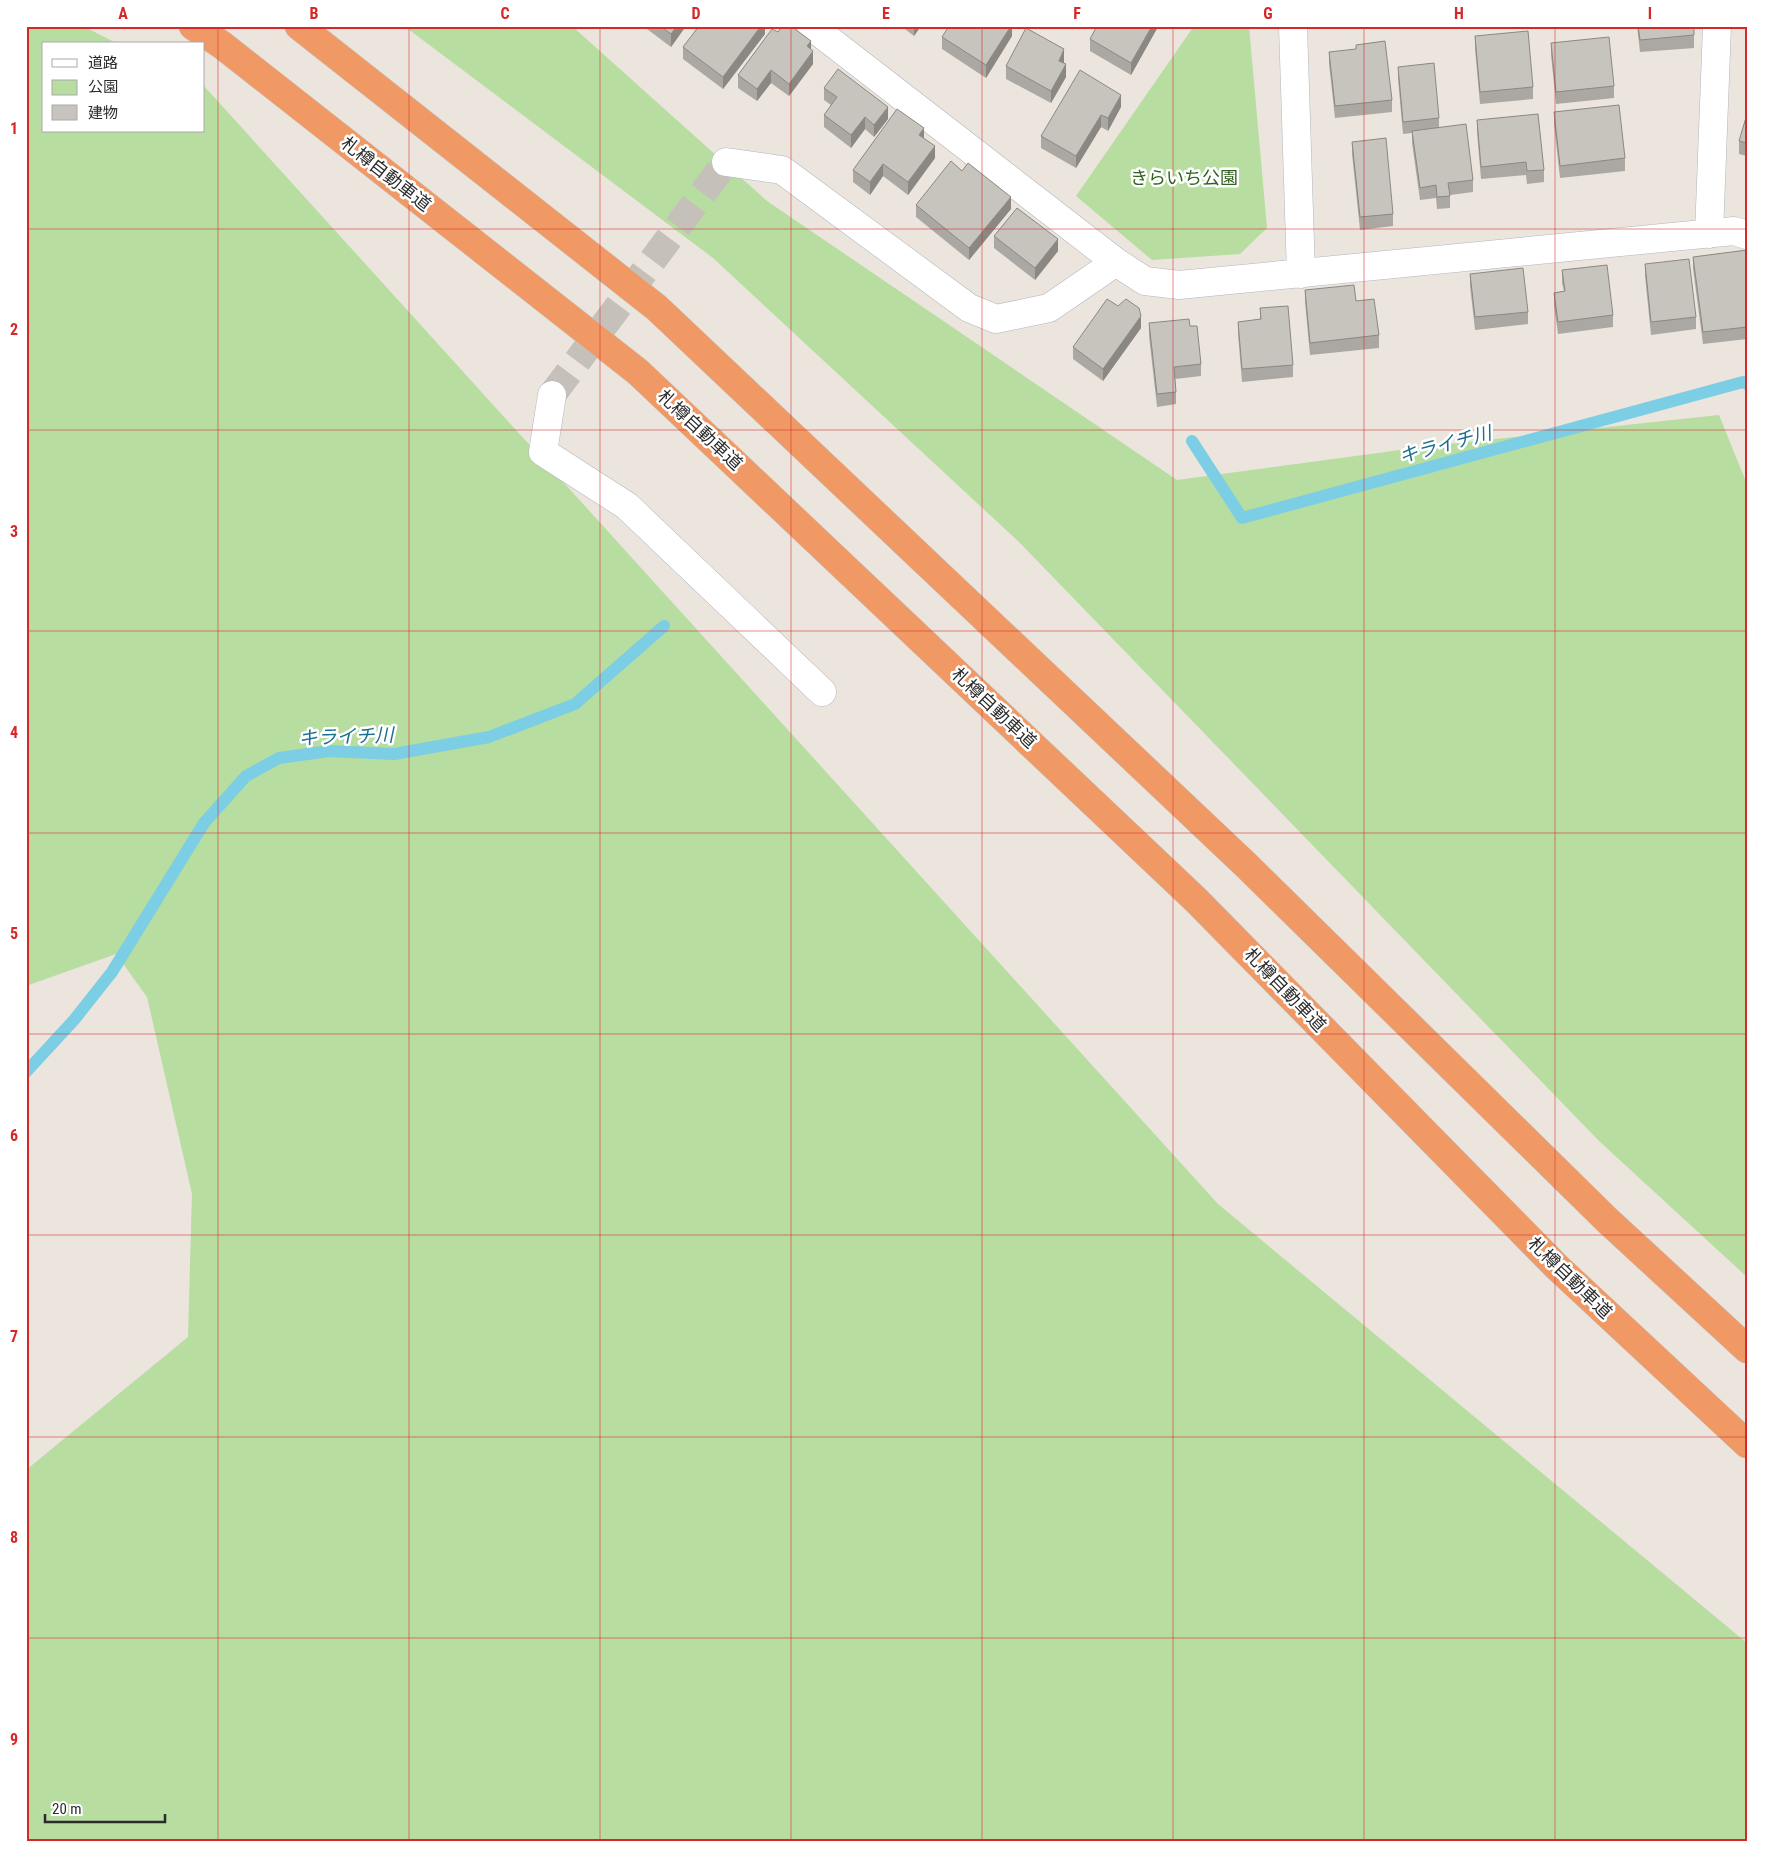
<svg xmlns="http://www.w3.org/2000/svg" width="1773" height="1867" font-family="'Roboto Condensed','Noto Sans JP',sans-serif">
  <rect width="100%" height="100%" fill="#ebe5de"/>
  <path fill="#b8dda0" d="M26,26H83L118,44H44V131H204V86L1218,1204L1747,1643V1841H26V1470L188,1337L192,1194L147,997L116,954L26,986Z
    M404,26H572L767,201L1177,480L1422,447L1719,415L1747,484V1277L1599,1141L1019,542L713,258Z
    M1194,26H1249L1267,228L1240,254L1152,260L1076,196Z"/>
  <g fill="none" stroke-linecap="round" stroke-linejoin="round">
    <path stroke="#7bcee4" stroke-width="12" d="M1192,441L1242,518L1743,382L1747,384
      M26,1072L74,1020L112,972L204,823L246,776L279,758L329,751L394,754L489,737L575,704L664,626"/>
    <path stroke="#c5c0ba" stroke-width="28" stroke-dasharray="28 14" stroke-linecap="butt" d="M552,395L726,162"/>
    <defs>
      <path id="street" d="M811,26L1116,262L1145,281L1179,285L1734,231L1747,235
        M1293,26L1301,274
        M726,162L782,170L969,308L996,319L1049,308L1116,262
        M1709,234L1717,26
        M552,395L543,452L627,506L822,692"/>
      <path id="highway" d="M193,26L222,45L638,372L1196,900L1557,1267L1747,1444
        M299,26L657,308L1247,866L1607,1220L1747,1349"/>
    </defs>
    <use href="#street" stroke="#b2b5bd" stroke-width="29"/>
    <use href="#highway" stroke="#c4c4c4" stroke-width="29"/>
    <use href="#street" stroke="#fff" stroke-width="28"/>
    <use href="#highway" stroke="#f09965" stroke-width="28"/>
  </g>
  <path fill="#aba8a3" d="M643,26H686L671,47Z
    M765,26V34L723,89L683,59V47Z
    M901,26H921L914,36Z
    M1012,26V36L986,78L942,49V37Z
    M1158,26L1131,75L1090,51V39Z
    M1637,26H1694V48L1640,52Z
    M1475,36L1533,87V99L1480,104L1475,49Z
    M1551,43L1614,86V98L1556,104L1551,55Z
    M811,50L813,64L789,96L771,83L757,101L738,88V75Z
    M1329,52L1392,100V112L1335,118L1329,64Z
    M1064,62V63L1066,77L1051,103L1006,79V66Z
    M1398,67L1439,118V128L1473,180V192L1450,195V208L1437,209L1436,198L1420,200L1412,143V133L1403,134L1398,79Z
    M824,88L888,119L874,137L865,129L851,148L824,127V115L831,105L824,100Z
    M1121,107L1108,131L1101,127L1076,168L1041,148V136Z
    M1554,112L1625,158V171L1560,178L1554,124Z
    M1747,114V156L1739,154V141Z
    M1477,120L1544,170V182L1527,184L1526,175L1481,179L1477,132Z
    M924,138L935,158L908,195L883,176L870,195L853,182V170Z
    M1352,142L1393,214V226L1360,230L1352,154Z
    M916,205L1011,209L969,260L916,217Z
    M994,236L1058,251L1035,280L994,248Z
    M1747,250V339L1703,344L1693,269V257Z
    M1645,264L1696,317V329L1651,335L1645,276Z
    M1562,270L1613,315V327L1558,334L1554,305V293L1564,291L1562,283Z
    M1470,274L1528,312V324L1475,330L1470,286Z
    M1305,290L1356,301L1379,335V348L1310,355L1305,302Z
    M1118,306L1141,328L1103,381L1073,359V347Z
    M1260,308L1293,365V377L1242,382L1238,334V322L1260,319Z
    M1149,323L1190,326L1201,364V376L1175,379L1176,392V404L1157,407L1149,336Z"/>
  <path fill="#8b8884" d="M677,26H686L671,47V34Z
    M761,26H765V34L723,89V77Z
    M914,26H921L914,36Z
    M1011,26H1012V36L986,78V65Z
    M1152,26H1158V27L1131,75V63Z
    M811,41V53L807,46Z
    M1064,49V62L1059,73V61Z
    M813,51V64L789,96V84Z
    M1066,64V77L1051,103V91Z
    M771,70V83L757,101V89Z
    M1121,95V107L1108,131V118Z
    M888,107V119L874,137V125Z
    M1101,115V127L1076,168V156Z
    M865,117V129L851,148V135Z
    M924,128V140L919,135Z
    M935,146V158L908,195V182Z
    M883,164V176L870,195V182Z
    M1011,197V209L969,260V248Z
    M1058,239V251L1035,280V268Z
    M1141,316V328L1103,381V369Z"/>
  <path fill="#c7c3bd" stroke="#8b8884" d="M660,26H677L671,34Z
    M699,26H761L723,77L683,47Z
    M782,26H791L811,41L807,46L813,51L789,84L771,70L757,89L738,75L772,29L778,32Z
    M949,26H1011L986,65L942,37Z
    M1097,26H1152L1131,63L1090,39Z
    M1638,26H1694V35L1640,40Z
    M1026,28L1064,49L1059,61L1066,64L1051,91L1006,66Z
    M1528,31L1533,87L1480,92L1475,36Z
    M1609,37L1614,86L1556,92L1551,43Z
    M1385,41L1392,100L1335,106L1329,52L1356,49V45Z
    M1434,63L1439,118L1403,122L1398,67Z
    M838,69L888,107L874,125L865,117L851,135L824,115L837,97L824,88Z
    M1080,70L1121,95L1108,118L1101,115L1076,156L1041,136Z
    M1619,105L1625,158L1560,166L1554,112Z
    M897,109L924,128L919,135L935,146L908,182L883,164L870,182L853,170Z
    M1538,114L1544,170L1527,171L1526,162L1481,167L1477,120Z
    M1747,114V143L1739,141Z
    M1466,124L1473,180L1448,183L1450,196L1437,197L1436,185L1420,188L1412,131Z
    M1386,138L1393,214L1360,217L1352,142Z
    M951,161L962,171L968,163L1011,197L969,248L916,205Z
    M1017,208L1058,239L1035,268L994,236Z
    M1747,250V327L1703,332L1693,257Z
    M1689,259L1696,317L1651,322L1645,264Z
    M1607,265L1613,315L1558,322L1554,293L1565,291L1562,270Z
    M1523,268L1528,312L1475,317L1470,274Z
    M1354,285L1356,301L1374,299L1379,335L1310,343L1305,290Z
    M1107,299L1118,306L1126,299L1139,308L1141,316L1103,369L1073,347Z
    M1288,306L1293,365L1242,369L1238,322L1261,319L1260,308Z
    M1189,319L1190,326H1197L1201,364L1174,367L1176,392L1157,394L1149,323Z"/>
  <path fill="none" stroke="#d62828" stroke-width="1" stroke-opacity="0.55" d="M218,26V1841M409,26V1841M600,26V1841M791,26V1841M982,26V1841M1173,26V1841M1364,26V1841M1555,26V1841M26,229H1747M26,430H1747M26,631H1747M26,833H1747M26,1034H1747M26,1235H1747M26,1437H1747M26,1638H1747"/>
  <g text-anchor="middle" stroke-width="5" stroke-linejoin="round" paint-order="stroke">
    <g font-size="18" fill="#2b2b2b" stroke="#fff">
      <text transform="translate(386 174) rotate(38)" y="6">札樽自動車道</text>
      <text transform="translate(700 430) rotate(43)" y="6">札樽自動車道</text>
      <text transform="translate(994 708) rotate(43)" y="6">札樽自動車道</text>
      <text transform="translate(1285 990) rotate(46)" y="6">札樽自動車道</text>
      <text transform="translate(1570 1278) rotate(44)" y="6">札樽自動車道</text>
    </g>
    <g font-size="18" fill="#326221" stroke="#fff">
      <text x="1184" y="184">きらいち公園</text>
    </g>
    <g font-size="19" font-style="italic" fill="#1a6f90" stroke="#fff">
      <text transform="translate(1445 444) rotate(-15)" y="7">キライチ川</text>
      <text transform="translate(346 736) rotate(-2)" y="7">キライチ川</text>
    </g>
  </g>
  <rect width="1773" height="1867" fill="none" stroke="#ffffff" stroke-width="55"/>
  <rect x="42" y="42" width="162" height="90" fill="#ffffff" stroke="#aaaaaa"/>
  <rect x="52" y="59" width="25" height="8" fill="#ffffff" stroke="#aaaaaa"/>
  <text x="88" y="68" font-size="15" fill="#2b2b2b">道路</text>
  <rect x="52" y="80" width="25" height="15" fill="#b8dda0" stroke="#aaaaaa"/>
  <text x="88" y="92" font-size="15" fill="#2b2b2b">公園</text>
  <rect x="52" y="105" width="25" height="15" fill="#c7c3bd" stroke="#aaaaaa"/>
  <text x="88" y="118" font-size="15" fill="#2b2b2b">建物</text>
  <path d="M45 1814v8h120v-8" fill="none" stroke="#2b2b2b" stroke-width="2.5"/>
  <text x="52" y="1814" font-size="15" fill="#2b2b2b" stroke="#ffffff" stroke-width="4" paint-order="stroke">20 m</text>
  <rect x="28" y="28" width="1718" height="1812" fill="none" stroke="#d62828" stroke-width="2"/>
  <g font-size="16" text-anchor="middle" font-weight="bold" fill="#d62828">
    <text x="123" y="19">A</text>
    <text x="314" y="19">B</text>
    <text x="505" y="19">C</text>
    <text x="696" y="19">D</text>
    <text x="886" y="19">E</text>
    <text x="1077" y="19">F</text>
    <text x="1268" y="19">G</text>
    <text x="1459" y="19">H</text>
    <text x="1650" y="19">I</text>
    <text x="14" y="134">1</text>
    <text x="14" y="335">2</text>
    <text x="14" y="537">3</text>
    <text x="14" y="738">4</text>
    <text x="14" y="939">5</text>
    <text x="14" y="1141">6</text>
    <text x="14" y="1342">7</text>
    <text x="14" y="1543">8</text>
    <text x="14" y="1745">9</text>
  </g>
</svg>
